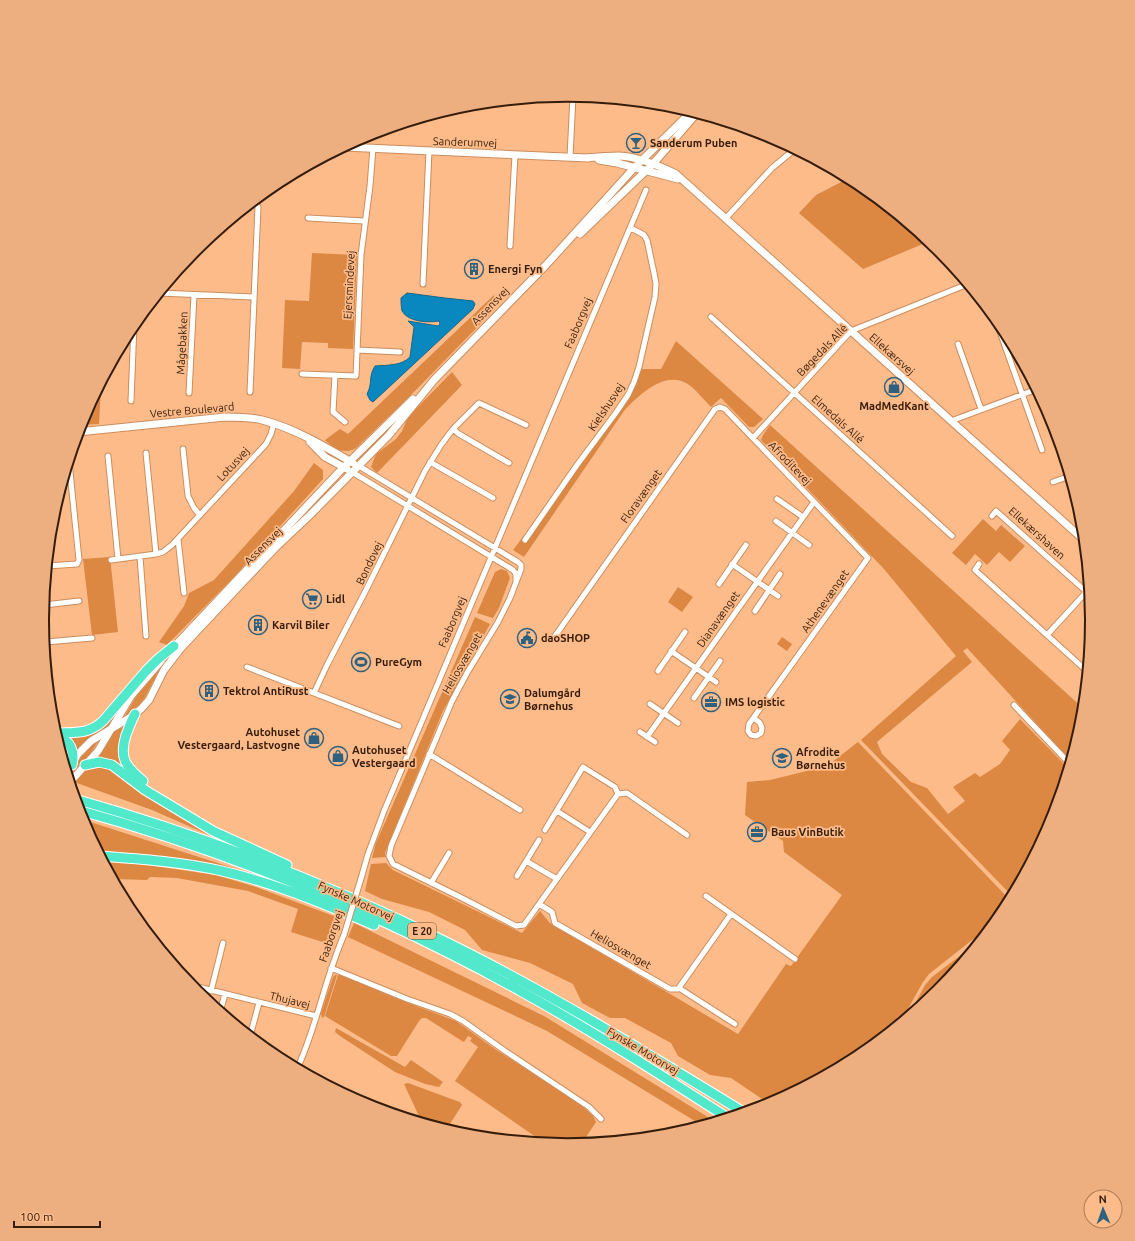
<svg xmlns="http://www.w3.org/2000/svg" width="1135" height="1241" font-family="Ubuntu,sans-serif">
  <rect width="100%" height="100%" fill="#fdbb8a"/>
  <path fill="#dc8843" d="M849,178L860,184L930,241L863,269L799,213L816,195Z
    M312,253L357,255L353,349L328,348V343L302,342L300,369L282,368L285,300L309,301Z
    M494,295L495,309L416,390L356,448C345,455 334,449 325,440L340,429L348,434Z
    M676,341L763,419L754,427H749L721,398L711,407C704,400 694,387 686,383C663,371 638,396 624,411L524,557L513,550L631,394L642,369H661Z
    M452,372L462,385L377,473L371,467L376,454L396,439L402,431L408,417Z
    M99,387H101L99,424L80,425L82,419Z
    M770,425L1084,709L1083,723L1071,761L967,648L963,651L972,662L877,742L882,754L911,782L927,788L948,814L965,801L953,787L975,773L980,777L1000,764L1010,750L1002,741L1020,719L1069,769L1053,822L1013,897L861,740L956,656L884,569L761,440L763,435Z
    M314,463L323,470V479L232,579L167,645L159,642L184,606L189,593L214,580L294,491Z
    M983,519L996,531L1001,525L1025,546L1010,562L999,552L987,565L975,554L966,565L952,553Z
    M110,557L118,632L92,635L83,559Z
    M501,569L507,571L510,578L499,608L493,618L477,613L495,572Z
    M678,587L693,597L682,612L668,602Z
    M475,617L490,624L443,711L385,853L386,857L372,858L376,843Z
    M782,637L792,644L787,651L777,644Z
    M161,667L144,699L133,711L124,717L139,692Z
    M122,704L108,726L89,738L75,752L64,737L82,734Z
    M125,726L124,768V769L114,762L98,757L114,732Z
    M99,740L88,757L71,774L70,773C79,760 86,749 99,740Z
    M58,742C69,746 71,758 65,767Z
    M858,742L1011,901L1000,918L929,974L923,982L899,1025L859,1058L771,1105L731,1078L710,1075L678,1056L671,1043L625,1018H610L582,1003L573,984L530,963L482,950L465,930L429,912L382,899L365,891L371,864L386,863L393,870L522,933L540,911L550,923L738,1034L786,964L791,966L842,895L784,852L783,841L745,815L747,782L770,780L827,766Z
    M93,767H104L113,771L224,840L225,842L152,810L74,782L83,772Z
    M81,819L233,868L232,870L99,854Z
    M104,862L133,863L216,875L256,887L339,918L332,945L291,932L298,909L248,891L177,878L150,877L147,880L113,879Z
    M354,923L544,1016L716,1122L703,1126L547,1031L348,937Z
    M986,936L939,992L907,1018L925,985L932,977Z
    M335,975H337L324,1017L322,1018L321,1013L333,977Z
    M338,975L345,976L395,998L456,1021L495,1049L579,1103L593,1116L596,1122L584,1140L580,1142V1145L567,1146L546,1144L455,1081L478,1047L470,1041L472,1038L468,1036L464,1042L462,1041L426,1018H422L419,1021L397,1056H391L325,1016Z
    M336,1028L405,1067L411,1060L443,1082L439,1087L425,1084L395,1072L340,1036L335,1032Z
    M408,1083L457,1101L460,1102L462,1105L446,1130L422,1123L405,1086L404,1084Z"/>
  <path fill="#0987bf" stroke="#166788" d="M407,293L445,298L473,301L475,304L473,309L373,402L370,400L367,394C373,383 368,377 375,366C388,365 401,366 410,357L414,327L408,321L438,326L440,324L439,321C428,323 408,322 402,311C401,307 401,302 401,298Z"/>
  <g fill="none" stroke-linecap="round" stroke-linejoin="round">
    <defs>
      <path id="street" d="M570,157L573,96
        M308,218L364,221
        M726,218L772,168L795,149
        M510,246L515,155
        M423,284L429,151
        M159,293L254,297
        M711,317L952,536
        M999,329L1042,450
        M958,344L981,409
        M357,350L400,352
        M302,374L356,376L361,255L370,186L373,148
        M335,375L333,412L345,422
        M250,392L258,207
        M189,393L194,295
        M131,401L134,324
        M951,421L1037,389
        M453,429L459,434L509,463
        M753,438L851,331L968,284
        M183,449L188,496L194,508L200,515
        M146,453L156,554
        M108,456L118,559
        M430,462L493,498
        M359,466L518,562L521,565V569L510,598L498,622L467,673L452,701L391,846L389,856L393,864L464,899L516,926L524,925L618,794
        M352,472L513,570L516,574V581
        M1053,482L1070,476
        M777,499L803,517
        M992,516L996,511L1090,595
        M776,521L809,545
        M178,539L184,593
        M525,540L577,465L615,414L628,395L634,382L639,367L655,297L656,284L654,273L647,240L644,235L631,228
        M140,557L146,636
        M111,560L156,554L163,552L172,545L266,444L271,434L274,423
        M732,564L778,596
        M979,564L975,570L1088,672
        M47,566L77,564L79,560L69,462
        M719,584L746,545
        M44,605L79,601
        M43,610L51,689
        M755,611L780,574
        M1047,635L1090,588
        M555,636L715,409L720,407L725,409L868,558L749,724L748,731L751,735L756,736L761,733L762,728L760,723L754,718
        M46,642L92,638
        M671,651L716,682
        M247,667L399,726
        M658,671L685,632
        M314,693L327,665L365,592L425,471L441,445L453,429L479,403L526,425
        M694,698L720,661
        M650,704L678,723
        M1014,705L1070,764
        M640,732L655,742
        M647,737L814,502
        M429,754L520,810
        M618,794L627,793L687,835
        M557,811L590,832
        M545,830L583,767L615,787L618,794
        M526,861L557,879
        M362,875L368,854L384,811L646,190
        M517,876L539,840
        M431,883L449,853
        M706,896L795,959
        M539,904L552,912L555,923L670,989H678L731,914
        M331,968L407,999L450,1014L463,1021L505,1051L589,1107L601,1119
        M190,985L316,1016
        M679,988L735,1024
        M211,991L223,943
        M220,1012L225,994
        M250,1036L259,1003
        M297,1069C317,1026 325,978 344,935"/>
      <path id="secondary" d="M344,147L588,158
        M585,158C596,157 608,156 619,156C639,157 658,165 676,174L1085,541
        M599,160L617,163L678,179
        M580,234L653,164L697,113
        M78,432L225,417C237,417 250,417 262,420C294,428 324,446 353,463
        M310,442L325,457L347,469
        M172,649L339,472L413,399
        M67,772L78,754L91,741L131,717L141,709L149,700L164,670L181,648L275,548L310,515L389,435L434,380L546,265L634,168L691,112
        M70,782L98,751L131,696L161,661"/>
      <path id="highway" d="M135,714C131,721 129,728 126,735C119,758 125,766 143,781
        M55,733C74,732 88,735 103,721L146,671L158,659L174,646
        M57,737C71,740 75,752 72,765
        M85,765L99,762L112,765L145,790L213,831L287,865
        M75,799C202,835 326,883 444,941C548,992 647,1053 745,1113
        M78,810C233,853 384,915 524,993C594,1032 661,1075 728,1118
        M100,856C141,859 182,862 222,871C275,883 324,904 374,925"/>
    </defs>
    <use href="#street" stroke="#cc8d5d" stroke-width="7"/>
    <use href="#secondary" stroke="#cc8d5d" stroke-width="9"/>
    <use href="#highway" stroke="#fff" stroke-width="11"/>
    <use href="#street" stroke="#fff" stroke-width="5"/>
    <use href="#secondary" stroke="#fff" stroke-width="7"/>
    <use href="#highway" stroke="#51e8cb" stroke-width="9"/>
    <defs>
      <path id="street-bridge" d="M344,935L362,875"/>
    </defs>
    <use href="#street-bridge" stroke="#cc8d5d" stroke-width="7" stroke-linecap="butt"/>
    <use href="#street-bridge" stroke="#fff" stroke-width="5"/>
  </g>
  <defs>
    <symbol id="bar-ring" viewBox="-11 -11 22 22"><circle r="9.5" fill="#fdbb8a" stroke="#2f617e" stroke-width="1.5"/><path d="M-6-5H6L.8 .8V4.5H3.5V6h-7V4.5H-.8V.8Z" fill="#2f617e"/></symbol>
    <symbol id="building-ring" viewBox="-11 -11 22 22"><circle r="9.5" fill="#fdbb8a" stroke="#2f617e" stroke-width="1.5"/><path d="M-4-6H4V6H1V3H-1V6H-4ZM-2.5-4.3h1.7v1.8h-1.7ZM.8-4.3h1.7v1.8H.8ZM-2.5-1h1.7V.8h-1.7ZM.8-1h1.7V.8H.8Z" fill="#2f617e"/></symbol>
    <symbol id="shop-ring" viewBox="-11 -11 22 22"><circle r="9.5" fill="#fdbb8a" stroke="#2f617e" stroke-width="1.5"/><path d="M-5-2.5h2.3a2.7 3.5 0 0 1 5.4 0H5L5.5 6h-11ZM-1.5-2.5h3a1.5 2.3 0 0 0-3 0Z" fill="#2f617e"/></symbol>
    <symbol id="supermarket-ring" viewBox="-11 -11 22 22"><circle r="9.5" fill="#fdbb8a" stroke="#2f617e" stroke-width="1.5"/><path d="M-6-5.5h2.5l.6 2H6L4.5 2H-2.5L-4.4-4H-6ZM-1.5 3.2a1.3 1.3 0 1 0 .1 0ZM3 3.2a1.3 1.3 0 1 0 .1 0Z" fill="#2f617e"/></symbol>
    <symbol id="civic-ring" viewBox="-11 -11 22 22"><circle r="9.5" fill="#fdbb8a" stroke="#2f617e" stroke-width="1.5"/><path d="M-.6-6.5H3V-4.5H.6V-3L4-1V1h2V6H-6V1h2V-1L-.6-3ZM-1.2 2.5V6h2.4V2.5Z" fill="#2f617e"/></symbol>
    <symbol id="stadium-ring" viewBox="-11 -11 22 22"><circle r="9.5" fill="#fdbb8a" stroke="#2f617e" stroke-width="1.5"/><path d="M0-5a6.5 5 0 1 0 0 10a6.5 5 0 1 0 0-10ZM-3.5-1.8h7v3.6h-7Z" fill="#2f617e"/></symbol>
    <symbol id="school-ring" viewBox="-11 -11 22 22"><circle r="9.5" fill="#fdbb8a" stroke="#2f617e" stroke-width="1.5"/><path d="M0-5L7-2L0 1L-7-2ZM-4 1L0 2.5L4 1V4Q0 6-4 4Z" fill="#2f617e"/></symbol>
    <symbol id="office-ring" viewBox="-11 -11 22 22"><circle r="9.5" fill="#fdbb8a" stroke="#2f617e" stroke-width="1.5"/><path d="M-6-3h4V-5.5h4V-3h4V5H-6ZM-1-4.5V-3h2v-1.5ZM-6 0V1H6V0Z" fill="#2f617e"/></symbol>
  </defs>
  <g fill-rule="evenodd">
    <use href="#bar-ring" x="625" y="132" width="22" height="22"/>
    <use href="#building-ring" x="463" y="258" width="22" height="22"/>
    <use href="#shop-ring" x="883" y="376" width="22" height="22"/>
    <use href="#supermarket-ring" x="301" y="588" width="22" height="22"/>
    <use href="#building-ring" x="247" y="614" width="22" height="22"/>
    <use href="#civic-ring" x="516" y="627" width="22" height="22"/>
    <use href="#stadium-ring" x="350" y="651" width="22" height="22"/>
    <use href="#building-ring" x="198" y="680" width="22" height="22"/>
    <use href="#school-ring" x="499" y="688" width="22" height="22"/>
    <use href="#office-ring" x="700" y="691" width="22" height="22"/>
    <use href="#shop-ring" x="303" y="727" width="22" height="22"/>
    <use href="#shop-ring" x="327" y="745" width="22" height="22"/>
    <use href="#school-ring" x="771" y="747" width="22" height="22"/>
    <use href="#office-ring" x="746" y="821" width="22" height="22"/>
  </g>
  <g text-anchor="middle" stroke-width="3.5" stroke-linejoin="round" paint-order="stroke">
    <rect fill="#fdbb8a" stroke="#724c30" stroke-width="1" x="408" y="923" width="28" height="16" rx="3"/>
    <g font-size="10" font-weight="bold" fill="#361d09">
      <text x="422" y="935">E 20</text>
    </g>
    <g font-size="11" fill="#361d09" stroke="#fdbb8a">
      <text transform="translate(465 142) rotate(2)" y="4">Sanderumvej</text>
      <text transform="translate(349 285) rotate(-87)" y="4">Ejersmindevej</text>
      <text transform="translate(490 306) rotate(-46)" y="4">Assensvej</text>
      <text transform="translate(578 323) rotate(-67)" y="4">Faaborgvej</text>
      <text transform="translate(182 343) rotate(-87)" y="4">Mågebakken</text>
      <text transform="translate(822 350) rotate(-46)" y="4">Bøgedals Allé</text>
      <text transform="translate(892 354) rotate(42)" y="4">Ellekærsvej</text>
      <text transform="translate(606 407) rotate(-56)" y="4">Kielshusvej</text>
      <text transform="translate(192 410) rotate(-5)" y="4">Vestre Boulevard</text>
      <text transform="translate(838 419) rotate(42)" y="4">Elmedals Allé</text>
      <text transform="translate(790 463) rotate(46)" y="4">Afroditevej</text>
      <text transform="translate(233 464) rotate(-47)" y="4">Lotusvej</text>
      <text transform="translate(641 496) rotate(-55)" y="4">Floravænget</text>
      <text transform="translate(1037 533) rotate(42)" y="4">Ellekærshaven</text>
      <text transform="translate(263 546) rotate(-45)" y="4">Assensvej</text>
      <text transform="translate(369 563) rotate(-64)" y="4">Bondovej</text>
      <text transform="translate(825 601) rotate(-55)" y="4">Athenevænget</text>
      <text transform="translate(718 619) rotate(-55)" y="4">Dianavænget</text>
      <text transform="translate(452 622) rotate(-67)" y="4">Faaborgvej</text>
      <text transform="translate(462 663) rotate(-60)" y="4">Heliosvænget</text>
      <text transform="translate(356 901) rotate(24)" y="4">Fynske Motorvej</text>
      <text transform="translate(331 936) rotate(-71)" y="4">Faaborgvej</text>
      <text transform="translate(621 949) rotate(30)" y="4">Heliosvænget</text>
      <text transform="translate(290 1000) rotate(14)" y="4">Thujavej</text>
      <text transform="translate(643 1051) rotate(31)" y="4">Fynske Motorvej</text>
    </g>
    <g font-size="11" font-weight="bold" fill="#361d09" stroke="#fdbb8a" text-anchor="start">
      <text x="650" y="147">Sanderum Puben</text>
      <text x="488" y="273">Energi Fyn</text>
      <text x="894" y="410" text-anchor="middle">MadMedKant</text>
      <text x="326" y="603">Lidl</text>
      <text x="272" y="629">Karvil Biler</text>
      <text x="541" y="642">daoSHOP</text>
      <text x="375" y="666">PureGym</text>
      <text x="223" y="695">Tektrol AntiRust</text>
      <text x="524" y="697">Dalumgård<tspan x="524" dy="13">Børnehus</tspan></text>
      <text x="725" y="706">IMS logistic</text>
      <text x="300" y="736" text-anchor="end">Autohuset<tspan x="300" dy="13">Vestergaard, Lastvogne</tspan></text>
      <text x="352" y="754">Autohuset<tspan x="352" dy="13">Vestergaard</tspan></text>
      <text x="796" y="756">Afrodite<tspan x="796" dy="13">Børnehus</tspan></text>
      <text x="771" y="836">Baus VinButik</text>
    </g>
  </g>
  <path d="M0 0H1135V1241H0ZM49 620a518 518 0 1 1 1036 0a518 518 0 1 1-1036 0Z" fill="#edae80" fill-rule="evenodd"/>
  <path fill="none" stroke="#361d09" stroke-width="2" d="M49 620a518 518 0 1 1 1036 0a518 518 0 1 1-1036 0Z"/>
  <g transform="translate(1103 1209) rotate(358)"><circle r="19" fill="#fdbb8a" stroke="#ad7c56"/>
  <path d="M0-3L7 15L0 10L-7 15Z" fill="#2f617e"/>
  <text y="-6" font-size="11" font-weight="bold" text-anchor="middle" fill="#361d09">N</text>
  </g>
  <path d="M14 1221v6h86v-6" fill="none" stroke="#361d09" stroke-width="2"/>
  <text x="20" y="1221" font-size="12" fill="#361d09" stroke="#fdbb8a" stroke-width="3" paint-order="stroke">100 m</text>
</svg>
